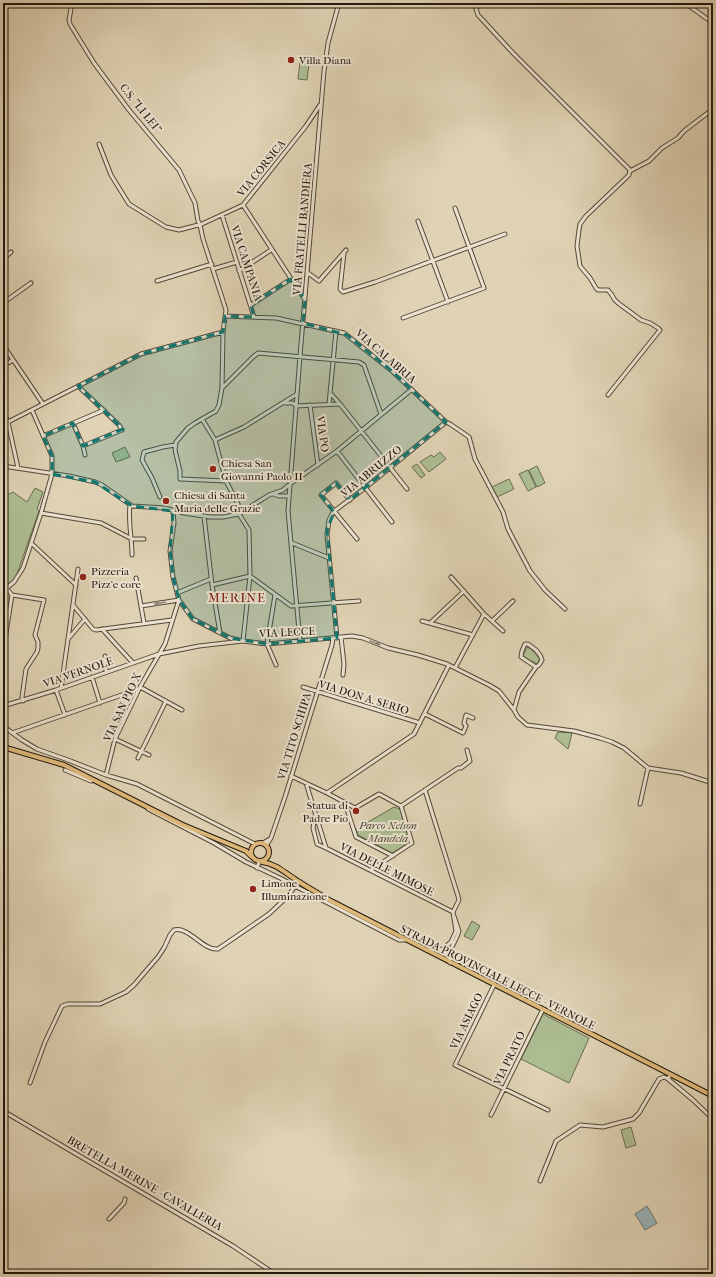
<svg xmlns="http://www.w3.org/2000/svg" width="716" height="1277" font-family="'IM FELL French Canon',serif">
  <rect width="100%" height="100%" fill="#e0d3b5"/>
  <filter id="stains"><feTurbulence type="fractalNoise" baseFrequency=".005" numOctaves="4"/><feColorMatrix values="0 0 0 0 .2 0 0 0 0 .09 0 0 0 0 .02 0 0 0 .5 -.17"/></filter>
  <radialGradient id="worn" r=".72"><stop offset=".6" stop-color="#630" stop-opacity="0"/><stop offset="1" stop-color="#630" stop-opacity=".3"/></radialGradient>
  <path fill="#adbe92" stroke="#686c50" d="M300,62L309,64L307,80L298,79Z
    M125,447L130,457L116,462L112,453Z
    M440,452L446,459L429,472L420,462L431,455L434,457Z
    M417,464L425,475L421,478L412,467Z
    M537,466L545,483L537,487L529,470Z
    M528,470L536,487L528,491L519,474Z
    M509,479L514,489L497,497L492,487Z
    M35,488L43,492L37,509L39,511L16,577L9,585L3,587V497L13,492L27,502Z
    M527,647L531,649L539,658L540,659L537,664L524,657L523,655Z
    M558,732L572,733L568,749L555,738Z
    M394,807L400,809L410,842L392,853L358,835L356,829Z
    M472,921L480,926L472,940L464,936Z
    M543,1014L589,1038L569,1083L521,1059Z
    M631,1127L636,1145L626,1148L621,1130Z"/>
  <path fill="#9ab4ba" stroke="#6a7675" d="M647,1206L657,1223L645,1230L635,1214Z"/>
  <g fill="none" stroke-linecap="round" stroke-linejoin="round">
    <defs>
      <path id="minor" d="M72,3L69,20L70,24L94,63L129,110L179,170L195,203L198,221L200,225L203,239L226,310L223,332L222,388L219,405L216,411L195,423L188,428L176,442L175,450L180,471V479L226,481
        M481,3L476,9L478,15L513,53L630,170L629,175L586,216L580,224L579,230L577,246L580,266L590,278L596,288L598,290H608L612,295L614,299L618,303L641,320L650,323L658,328L660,330L608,395
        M685,3L713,23
        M99,144L111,175L129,204L166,227L179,230L202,224L243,205L306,126L320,105
        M630,171L649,161L662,148L678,138L684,131L713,109
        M243,205L305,300
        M222,215L254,317
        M418,221L448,302
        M344,253L340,289L343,292L375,282L505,234
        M3,259L11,252
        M213,269L237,262
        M239,271L271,250
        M308,273L319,281L346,250
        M157,281L212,264
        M3,303L31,283
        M251,305L291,279
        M225,316L276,318L344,333L392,371L446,422L450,424L469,437L475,459L503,512L508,529L530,571L545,590L565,609
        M403,318L484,288L455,208
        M3,345L43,404
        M3,366L13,360
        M78,386L119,425L122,430L83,446L85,455
        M222,388L253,357L258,353L359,362L364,365L381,414
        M331,394L340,404L407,489
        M285,403H293L296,406L340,404
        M329,404L336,331
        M310,405L318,465
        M3,411L8,422
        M73,423L83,446
        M43,436L104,410
        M215,440L244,427L297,394
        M337,451L392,522
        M3,466L69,476L95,482L102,485L132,506L164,508L184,513L210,517H223L239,514L269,495L283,490L290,484L337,451L411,390
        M18,468L8,422L141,354L223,332
        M273,494L279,496H289
        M160,497L152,478L142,460L144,452L163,447L175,445
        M350,500L336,483L321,495L357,539
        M130,505C128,522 132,538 132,555
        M173,511L174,523L170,551L173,577L179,600L193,619L230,638L243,641L267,644L352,636L363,638L388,648L418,655L447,664L489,685L499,691L514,710L518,717L527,725L574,731L600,738L612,742L624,748L648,768L681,773L713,783
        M41,513L101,523L132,539H144
        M204,516L212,585L220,633
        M31,543L76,585
        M292,543L329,558
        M451,577L484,614L503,631
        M136,578L144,623
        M212,585L250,576L291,606L359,601
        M3,591L14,582L23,568L41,513L52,474V456L32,410
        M177,593L211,579
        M12,595L44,600L35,635L38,642V648L37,652L26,669L22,697L23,701
        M275,595L267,644L276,665
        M73,605L93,629L96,630L172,620
        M422,621L473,635
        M492,621L513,601
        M430,623L464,591
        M102,629L133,663
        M341,637L344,664L343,675
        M337,638L327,535L329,520L333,512L365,488L446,422
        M68,639L85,619
        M300,641L288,511L300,356L324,71L328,43L339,3
        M3,652L12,595L7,589
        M105,656L106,672
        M455,668L484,614
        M92,677L100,703
        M140,687L182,710
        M303,687L420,723
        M61,688L78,569
        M56,690L65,715
        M3,706L56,690L159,654L199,646L243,641L250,576L249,530L239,514L238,504L226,481L215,440L202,419
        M514,710L519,692L536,667L521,657L522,651L525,644H528L536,650L540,655L542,660L539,665L536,667
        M425,714L463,733L466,726L464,723L466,715L473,718
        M3,726L22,740L37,749L68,760L106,775L115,739L140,687L165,644L179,600L141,606
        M12,733L139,689
        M115,739L149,755
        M138,758L166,701
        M65,770L91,781
        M106,775L137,784L255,844
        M291,776L327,793L355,808L379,794L401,806L412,843L371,870
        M306,783L326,848L453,912
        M425,790L458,896L459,900L453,912
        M327,793L414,734L449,665
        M345,803L356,837L393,856
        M640,804L648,768
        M401,806L458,768H461L470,761L467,750
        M148,809L214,843L246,862L280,878L295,886
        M315,816L313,828L317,844L326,848
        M263,843L270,839
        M266,846L271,838L285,797L332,645L333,638
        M257,868L259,862
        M426,950L443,949L451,942L456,931L453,912
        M450,963C447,949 456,943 459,931L454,916
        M494,985L455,1065L548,1110
        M669,1077L668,1079L693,1100L713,1119
        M30,1083L45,1042L62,1006L68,1004H100L126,992L134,985L158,957L164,948L170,935L174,930C189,926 203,951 218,949L269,914L289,895L295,886L399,940H405
        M3,1111L233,1246L275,1274
        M491,1115L543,1009
        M540,1181L556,1141L580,1125L603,1127L633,1119L639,1113L659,1079L664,1077L668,1079
        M109,1219L124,1203L125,1199"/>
      <path id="major" d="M3,747L64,765L183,825L246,851L251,856
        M251 852a9 9 0 1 1 18 0a9 9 0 1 1-18 0Z
        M262,862C277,864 285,873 298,881C308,888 320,894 331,901L713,1096"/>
    </defs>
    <use href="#minor" stroke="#524838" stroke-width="5"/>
    <use href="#major" stroke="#22190e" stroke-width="6"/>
    <use href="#minor" stroke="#ebe2cf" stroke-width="3"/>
    <use href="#major" stroke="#e0ba7a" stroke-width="4"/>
  </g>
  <defs><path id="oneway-solid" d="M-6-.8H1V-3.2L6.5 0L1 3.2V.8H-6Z"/></defs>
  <g fill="#918878">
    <use href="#oneway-solid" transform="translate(327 534) rotate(-90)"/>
    <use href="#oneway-solid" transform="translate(171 550) rotate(91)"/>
    <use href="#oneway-solid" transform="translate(332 585) rotate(-96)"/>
    <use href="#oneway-solid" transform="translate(160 603) rotate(170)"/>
    <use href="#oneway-solid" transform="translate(375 643) rotate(21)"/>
  </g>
  <path fill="#0f766e" fill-opacity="0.2" stroke="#0f766e" stroke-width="3" stroke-dasharray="8 5" stroke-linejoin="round" d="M291,279L305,300L303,323L347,335L392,371L446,422L350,500L336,483L321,495L334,512L327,530L337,638L267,644L230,638L193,619L179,600L173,577L170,551L173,511L132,506L95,482L52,474V456L43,436L73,423L83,446L123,429L78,386L141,354L223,332L225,316L254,317L251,305Z"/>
  <g fill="#8f2418" stroke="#ebe2cf" stroke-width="1.5">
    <circle cx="291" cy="60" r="4"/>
    <circle cx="213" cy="469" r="4"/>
    <circle cx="166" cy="501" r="4"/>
    <circle cx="83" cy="577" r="4"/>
    <circle cx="356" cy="811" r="4"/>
    <circle cx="253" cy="889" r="4"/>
  </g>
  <g text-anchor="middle" stroke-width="4" stroke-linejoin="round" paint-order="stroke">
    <g font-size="11" fill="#22190e" stroke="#ebe2cf" text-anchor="start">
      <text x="299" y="64">Villa Diana</text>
      <text x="221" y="467">Chiesa San<tspan x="221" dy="13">Giovanni Paolo II</tspan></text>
      <text x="174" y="499">Chiesa di Santa<tspan x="174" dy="13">Maria delle Grazie</tspan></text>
      <text x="91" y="575">Pizzeria<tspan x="91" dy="13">Pizz'e core</tspan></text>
      <text x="348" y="809" text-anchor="end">Statua di<tspan x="348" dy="13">Padre Pio</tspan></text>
      <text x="261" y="887">Limone<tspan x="261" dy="13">Illuminazione</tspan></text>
    </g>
    <g font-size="11" fill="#22190e" stroke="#ebe2cf">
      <text transform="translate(141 108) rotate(51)" y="4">C.S. "LI LEI"</text>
      <text transform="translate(261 168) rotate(-51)" y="4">VIA CORSICA</text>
      <text transform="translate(302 229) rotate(-85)" y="4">VIA FRATELLI BANDIERA</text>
      <text transform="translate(247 263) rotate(72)" y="4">VIA CAMPANIA</text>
      <text transform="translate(386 356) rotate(41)" y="4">VIA CALABRIA</text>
      <text transform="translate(323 434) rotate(82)" y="4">VIA PO</text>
      <text transform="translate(371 471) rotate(-39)" y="4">VIA ABRUZZO</text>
      <text transform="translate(287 632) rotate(-3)" y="4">VIA LECCE</text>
      <text transform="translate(78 672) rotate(-19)" y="4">VIA VERNOLE</text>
      <text transform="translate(364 697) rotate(17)" y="4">VIA DON A. SERIO</text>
      <text transform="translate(122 707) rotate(-65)" y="4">VIA SAN PIO X</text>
      <text transform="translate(294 736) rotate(-73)" y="4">VIA TITO SCHIPA</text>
      <text transform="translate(387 869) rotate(27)" y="4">VIA DELLE MIMOSE</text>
      <text transform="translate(498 977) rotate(27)" y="4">STRADA PROVINCIALE LECCE - VERNOLE</text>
      <text transform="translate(466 1021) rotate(-64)" y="4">VIA ASIAGO</text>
      <text transform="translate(509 1058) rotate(-64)" y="4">VIA PRATO</text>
      <text transform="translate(145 1183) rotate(30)" y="4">BRETELLA MERINE - CAVALLERIA</text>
    </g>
    <g font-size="11" font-style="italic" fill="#4c4b36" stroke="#ebe2cf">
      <text x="388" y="829">Parco Nelson<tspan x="388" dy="13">Mandela</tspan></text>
    </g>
    <g font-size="13" letter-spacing="1" fill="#7a1f14" stroke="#ebe2cf">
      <text x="237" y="602">MERINE</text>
    </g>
  </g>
  <rect width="716" height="1277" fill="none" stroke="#e0d3b5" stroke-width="16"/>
  <rect x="4" y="4" width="708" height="1269" fill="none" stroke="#22190e" stroke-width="2"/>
  <rect x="8" y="8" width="700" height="1261" fill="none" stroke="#22190e"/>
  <rect width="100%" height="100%" filter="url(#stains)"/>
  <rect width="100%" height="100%" fill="url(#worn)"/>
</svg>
